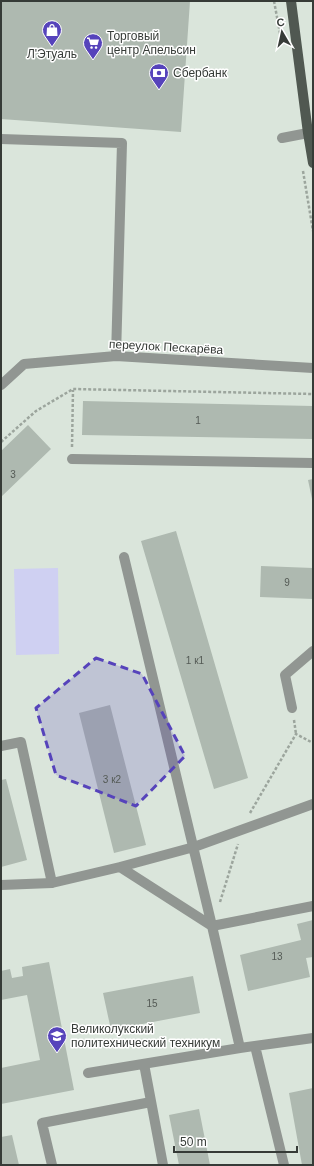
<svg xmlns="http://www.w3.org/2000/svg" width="314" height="1166" font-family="Helvetica,sans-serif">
  <rect width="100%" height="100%" fill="#dae5db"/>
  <path fill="#cfd0f2" d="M58,568L59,654L16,655L14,569Z"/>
  <path fill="#aeb9b0" d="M1,1H190L181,132L1,119Z
    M83,401L313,406V439L82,435Z
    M28,425L51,449L1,497V451Z
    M313,479V499H312L308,480Z
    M176,531L248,778L214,789L141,541Z
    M261,566L313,568V599L260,597Z
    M110,705L146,845L114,853L79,713Z
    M6,779L27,860L1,867V780Z
    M313,920V957L306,958L310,977L248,991L240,955L301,940L297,924Z
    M49,962L74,1090L1,1104V1068L40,1060L27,995L1,1000V971L10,969L12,978L23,976L22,967Z
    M193,976L200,1013L111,1030L103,993Z
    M313,1088V1165H302L289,1093Z
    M199,1109L210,1165H179L169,1115Z
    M12,1135L19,1165H1V1137Z"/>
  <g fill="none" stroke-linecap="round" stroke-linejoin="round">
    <path stroke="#9ca59d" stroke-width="2.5" stroke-dasharray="3 2" stroke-linecap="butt" d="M274,1L282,44
      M303,171L313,231
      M1,442L36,411L73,389L313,394
      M72,447L73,390
      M294,720L296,734
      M250,813L296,734L313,743
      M220,902L238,844"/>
    <path stroke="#919692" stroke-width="10" d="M282,138L313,132
      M1,139L122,143L116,356
      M1,385L24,364L116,356L313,368
      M72,459L313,463
      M124,557L212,926L240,1048
      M292,708L285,675L313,651
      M1,746L21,742L52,883
      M120,867L194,847L313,804
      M1,885L52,883L120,867L212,926L313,906
      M255,1046L284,1165
      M144,1064L163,1165
      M88,1073L240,1048L313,1038
      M52,1165L42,1123L151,1102"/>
    <path stroke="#505851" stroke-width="10" d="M291,1L308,133L313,163"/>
  </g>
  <path fill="#5643bb" fill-opacity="0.2" stroke="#5643bb" stroke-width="3" stroke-dasharray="8 5" stroke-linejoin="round" d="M96,658L142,674L185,756L136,806L56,775L36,708Z"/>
  <defs>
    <symbol id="shop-pin" viewBox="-11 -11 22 30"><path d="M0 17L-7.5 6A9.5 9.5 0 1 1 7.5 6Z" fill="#5643bb" stroke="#fff"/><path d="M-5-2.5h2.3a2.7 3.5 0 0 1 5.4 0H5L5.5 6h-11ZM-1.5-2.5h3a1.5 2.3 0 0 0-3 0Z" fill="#fff"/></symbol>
    <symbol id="supermarket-pin" viewBox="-11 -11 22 30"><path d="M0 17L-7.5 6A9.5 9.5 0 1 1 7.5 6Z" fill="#5643bb" stroke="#fff"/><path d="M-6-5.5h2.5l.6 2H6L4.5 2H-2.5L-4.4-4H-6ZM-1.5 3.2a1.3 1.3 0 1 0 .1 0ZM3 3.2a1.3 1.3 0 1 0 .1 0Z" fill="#fff"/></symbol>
    <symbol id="bank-pin" viewBox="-11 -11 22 30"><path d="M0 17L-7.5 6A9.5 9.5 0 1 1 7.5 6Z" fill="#5643bb" stroke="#fff"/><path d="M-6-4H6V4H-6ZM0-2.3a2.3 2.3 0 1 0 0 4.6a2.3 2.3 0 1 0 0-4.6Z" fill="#fff"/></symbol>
    <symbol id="university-pin" viewBox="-11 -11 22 30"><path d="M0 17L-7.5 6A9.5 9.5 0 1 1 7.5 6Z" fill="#5643bb" stroke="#fff"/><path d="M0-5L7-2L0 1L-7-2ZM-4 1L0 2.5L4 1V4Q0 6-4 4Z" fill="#fff"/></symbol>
  </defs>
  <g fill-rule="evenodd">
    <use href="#shop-pin" x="41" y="19" width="22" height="30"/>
    <use href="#supermarket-pin" x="82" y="32" width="22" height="30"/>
    <use href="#bank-pin" x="148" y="62" width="22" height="30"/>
    <use href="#university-pin" x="46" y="1025" width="22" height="30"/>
  </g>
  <g text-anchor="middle" stroke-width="3" stroke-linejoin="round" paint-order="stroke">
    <g font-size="10" fill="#545a55">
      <text x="198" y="424">1</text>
      <text x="13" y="478">3</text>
      <text x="287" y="586">9</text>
      <text x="195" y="664">1 к1</text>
      <text x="112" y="783">3 к2</text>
      <text x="277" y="960">13</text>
      <text x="152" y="1007">15</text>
    </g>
    <g font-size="12" fill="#363b37" stroke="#fff" text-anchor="start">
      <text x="107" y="40">Торговый<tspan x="107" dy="14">центр Апельсин</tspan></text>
      <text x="52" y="58" text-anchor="middle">Л'Этуаль</text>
      <text x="173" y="77">Сбербанк</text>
      <text x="71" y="1033">Великолукский<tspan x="71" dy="14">политехнический техникум</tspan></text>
    </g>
    <g font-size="12" fill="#363b37" stroke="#fff">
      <text transform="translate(166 347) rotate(3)" y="4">переулок Пескарёва</text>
    </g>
  </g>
  <rect width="314" height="1166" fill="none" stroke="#363b37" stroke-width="4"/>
  <g transform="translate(282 32) rotate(351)" stroke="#ffffff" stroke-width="3" paint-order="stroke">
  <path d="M0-3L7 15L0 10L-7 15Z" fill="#363b37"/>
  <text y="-6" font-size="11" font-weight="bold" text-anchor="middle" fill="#363b37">С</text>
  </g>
  <path d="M174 1146v6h123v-6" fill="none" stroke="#363b37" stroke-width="2"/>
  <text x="180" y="1146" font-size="12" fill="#363b37" stroke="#ffffff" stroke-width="3" paint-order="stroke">50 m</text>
</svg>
